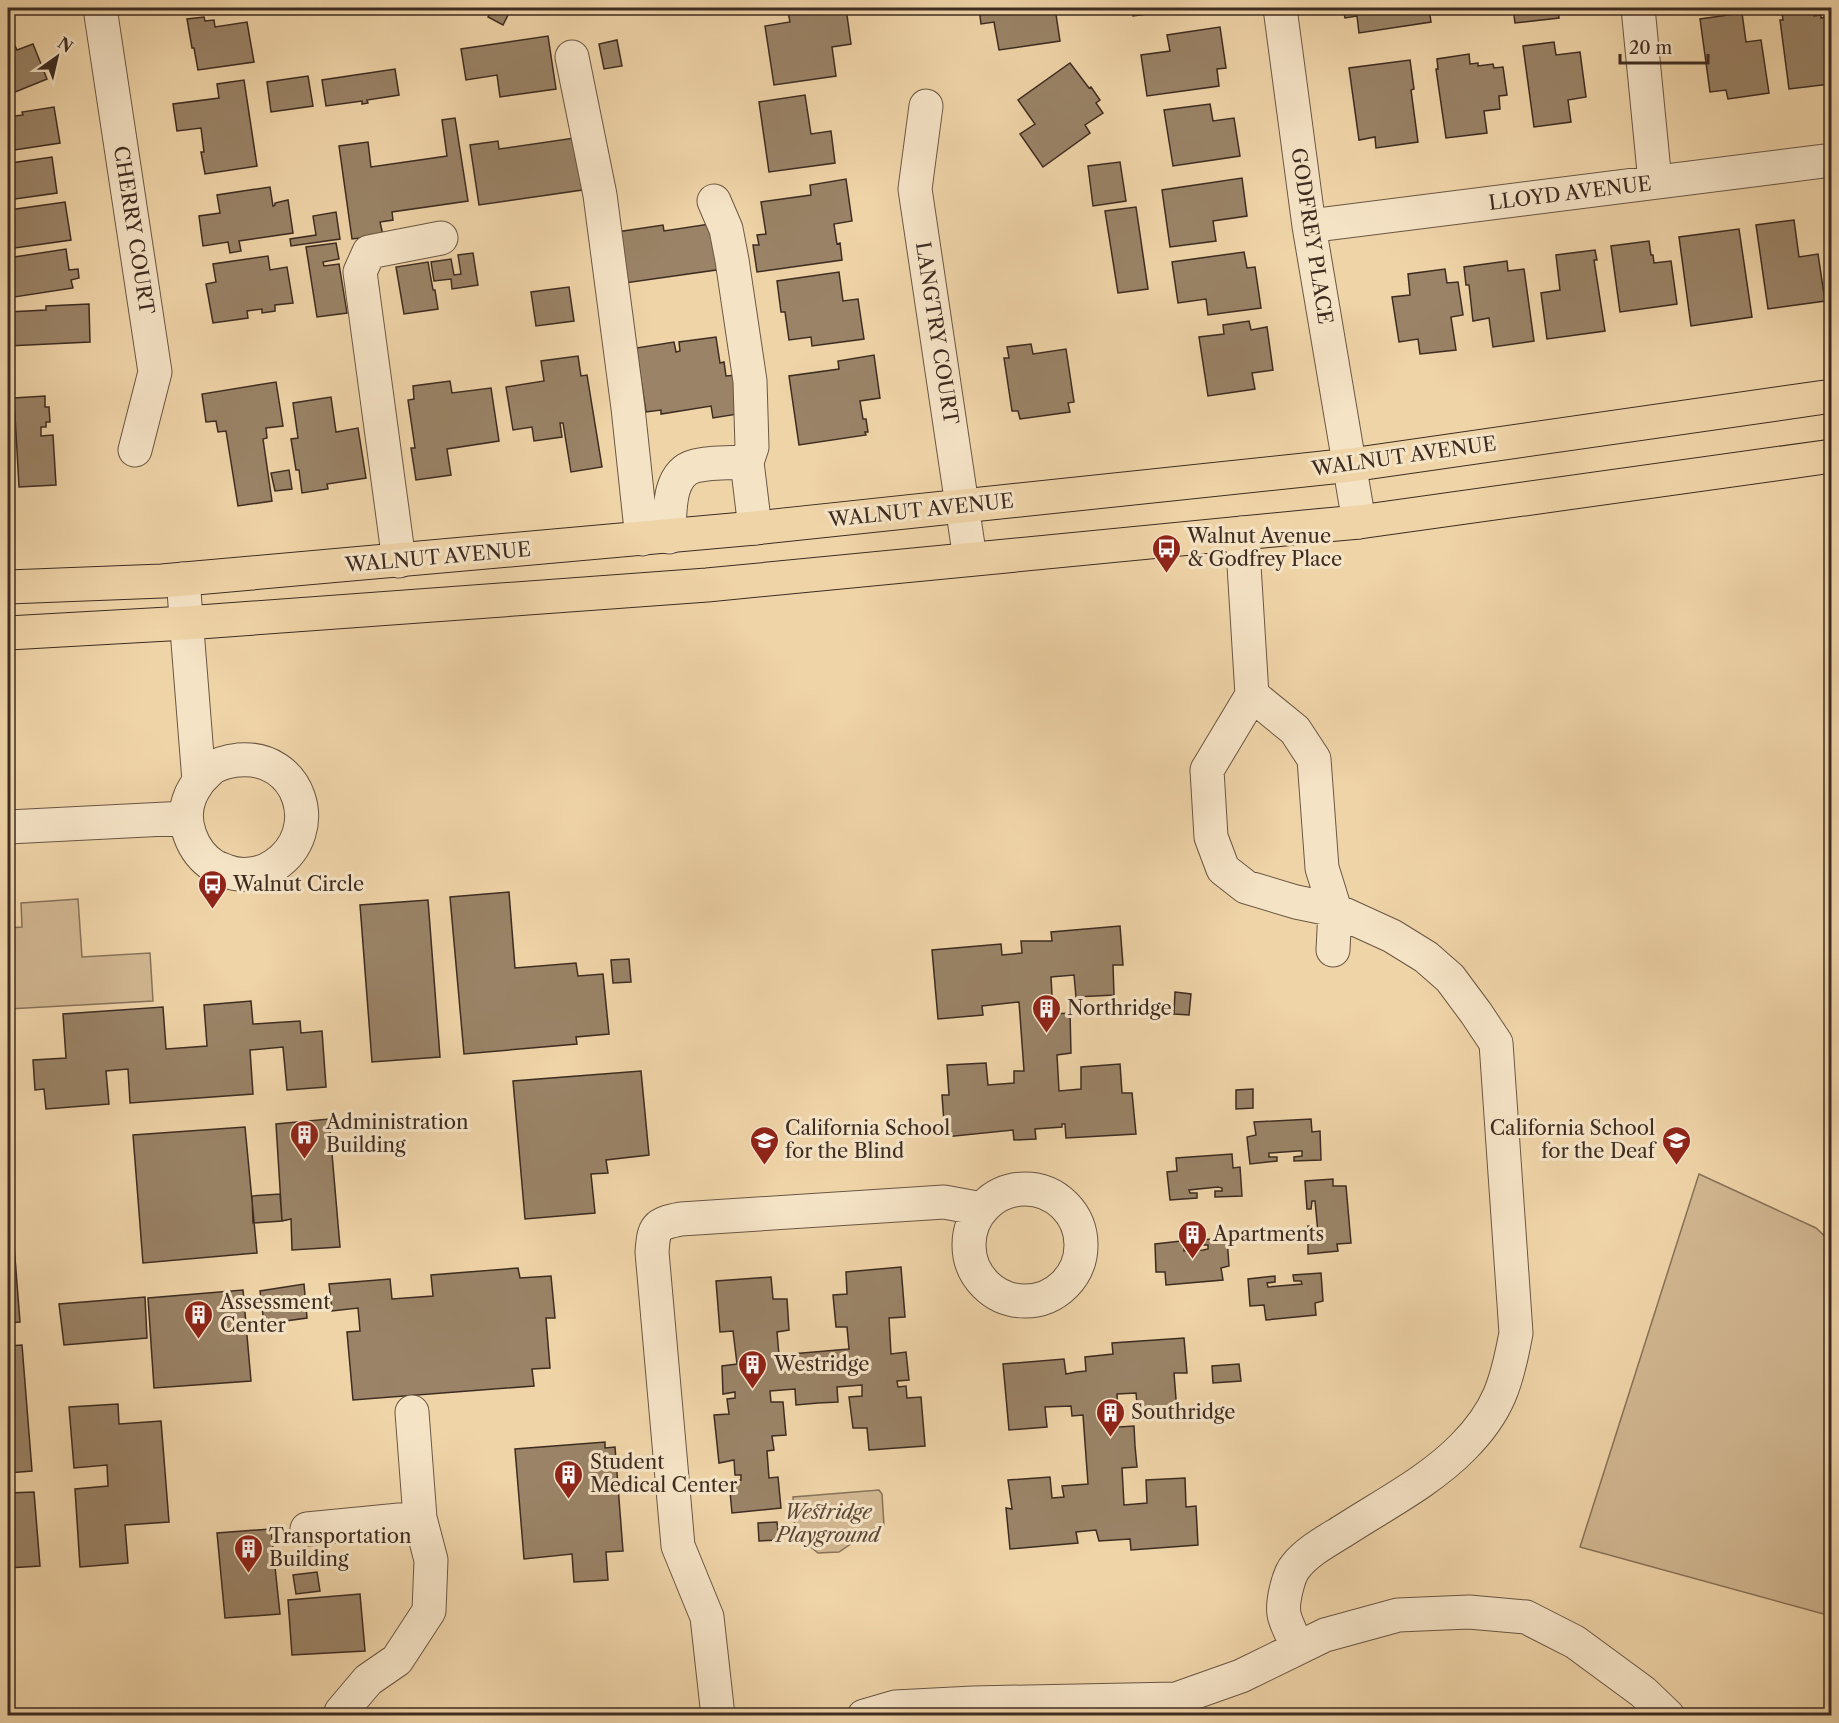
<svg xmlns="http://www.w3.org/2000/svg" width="1839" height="1723" font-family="'Libre Caslon Text',serif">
  <rect width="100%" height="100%" fill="#efd4a8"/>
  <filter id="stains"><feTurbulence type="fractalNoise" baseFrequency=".00333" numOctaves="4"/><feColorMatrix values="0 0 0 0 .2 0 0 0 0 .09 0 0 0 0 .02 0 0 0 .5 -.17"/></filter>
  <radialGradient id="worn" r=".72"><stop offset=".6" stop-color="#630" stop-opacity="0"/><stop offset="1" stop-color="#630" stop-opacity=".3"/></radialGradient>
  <path fill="#d1b791" stroke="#887259" stroke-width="1.5" d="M78,899L82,957L150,953L153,1001L8,1009V928L22,927L21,903Z
    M1699,1174L1816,1228L1831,1242V1616L1580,1547Z
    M879,1490L882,1494L884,1526L873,1529L839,1552L818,1553L795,1534L793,1497Z"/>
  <path fill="#9a8367" stroke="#3e2c21" stroke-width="1.5" d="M493,8H503L510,11L503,25L488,17Z
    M560,8H596V14L560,11Z
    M638,8H663V10L639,14Z
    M824,8H846L851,44L832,47L836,76L774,85L765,26L790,22L788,12Z
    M979,8H1055L1060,41L999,50L994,22L981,24Z
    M1132,8H1193L1133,16Z
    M1343,8H1429L1431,22L1359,33L1357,16L1345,18Z
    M1513,8H1558L1559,18L1515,23Z
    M1781,8H1813L1814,16L1821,15V18L1832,16V62H1827L1830,84L1789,89L1780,20H1783Z
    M1742,13L1746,42L1761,40L1769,93L1728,99L1726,90L1710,92L1700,19Z
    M204,17L205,21L214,20L215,27L247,22L254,62L198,70L194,48H192L187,19Z
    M1220,27L1226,68L1217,69L1219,86L1147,96L1141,55L1170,51L1167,35Z
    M548,36L556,89L500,97L497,75L466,80L461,49Z
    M11,37L17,50L33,44L47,79L8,95V38Z
    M617,40L622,66L604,69L599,44Z
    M1554,42L1556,55L1580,52L1586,97L1568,100L1571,122L1534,127L1523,46Z
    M1469,54L1470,64L1478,63V66L1493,64L1494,68L1503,67L1507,95L1499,96L1500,109L1484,111L1487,133L1446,138L1436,69H1438L1437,59Z
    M1410,60L1414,89L1411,90L1418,142L1376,148L1375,137L1359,140L1349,68Z
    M1070,63L1089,88L1091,87L1100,100L1096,103L1103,113L1085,125L1090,133L1043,167L1020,134L1035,124L1018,100Z
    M395,69L399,95L367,100L368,103L362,104V101L326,106L322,80Z
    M308,76L313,106L271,112L267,82Z
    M244,80L257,166L205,174L201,152H204L201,128L177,131L173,104L219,98L217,84Z
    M805,95L811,134L831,131L835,163L769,172L759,102Z
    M1210,104L1213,121L1234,118L1240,156L1173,166L1164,110Z
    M54,107L60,143L8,151V117L23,115L22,112Z
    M455,118L468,201L392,212L393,220L380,222L383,235L352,239L339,146L368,142L371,167L447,156L442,120Z
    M581,137L589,189L479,205L470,145L498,141L499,149Z
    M52,157L57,193L8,200V170H12L11,163Z
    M1120,162L1126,201L1093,206L1088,166Z
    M1242,178L1247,216L1213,221L1216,241L1170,247L1162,190Z
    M846,179L852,221L834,224L837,244L840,243L842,260L757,272L753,245H759L757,235L766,234L761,202L811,195L810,185Z
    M270,187L273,206L275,205V203L288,200L293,233L239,241L241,251L230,253L228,242L203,246L199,216L220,213L217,195Z
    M65,202L71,240L8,249L9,210Z
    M1136,207L1148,289L1118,293L1105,211Z
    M336,212L340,239L291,246L290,239L316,235L313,216Z
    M1794,220L1799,257L1818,254L1825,301L1768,309L1756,225Z
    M716,223L723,269L625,283L617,232L663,225L664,231Z
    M1739,229L1752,317L1691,326L1679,237Z
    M1649,241L1651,255H1653L1654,263L1671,261L1677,304L1620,312L1611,246Z
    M336,243L339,259L323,262L324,266L339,264L347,313L317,317L306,247Z
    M66,249L69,270L78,269L79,278L71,280L73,288L8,298V258Z
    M1595,250L1597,260H1594L1605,331L1547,339L1541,293L1560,290L1556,255Z
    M1244,252L1247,268L1255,267L1261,308L1208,315L1206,299L1178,303L1172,262Z
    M473,253L478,285L452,289L451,279L434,281L431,262L451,259L454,275L461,274L458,255Z
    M268,256L270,270L287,267L293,303L275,305V311L262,313V309L247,311L248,318L213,323L206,284L216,282L213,264Z
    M1507,261L1508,271L1524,269L1534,341L1493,347L1489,318L1473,321L1469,285H1466L1464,267Z
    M428,262L433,290H435L438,309L404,314L396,267Z
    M1445,269L1447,283L1458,282L1463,315L1451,317L1456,350L1420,354L1418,339L1399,342L1392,297L1410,295L1408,274Z
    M839,272L843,301L858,299L864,339L812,346L811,337L789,340L785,312H781L777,281Z
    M569,287L574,321L536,326L531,292Z
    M89,304L90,342L8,346V312L46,310V306Z
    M1249,321L1251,330L1267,327L1273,370L1252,373L1255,389L1208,396L1199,337L1224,334L1223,325Z
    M716,337L720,363L724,362L726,376L737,375L744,413L713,418L711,406L661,414V410L646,412L636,348L674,342L676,352L680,351L679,342Z
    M1031,344L1033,354L1066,349L1074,402L1068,403L1070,412L1020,419L1018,411H1012L1004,358H1009L1007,347Z
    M874,355L880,398L860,401L863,419H866L868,432H865L866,435L799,445L789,376L839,369L838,361Z
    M578,356L581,376L587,375L602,467L571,472L563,423H560L562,437L534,441L532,427L513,430L506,387L544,381L541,361Z
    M450,381L452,393L491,388L499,441L447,449L451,475L416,480L411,448H415L408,400L414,399L413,386Z
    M276,382L283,426L266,428L267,438L263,439L272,501L238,506L226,431L218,432L216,421L206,422L202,394Z
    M45,396V407H49L50,422H46V427H41V436L53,435L56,485L19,487L14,398Z
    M331,397L336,432L358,428L366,478L327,484L328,489L302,493L299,470H296L291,439L298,438L293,403Z
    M289,470L292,489L275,491L271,473Z
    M509,892L515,968L576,963L578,976L603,974L609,1034L576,1037L577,1044L464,1054L450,897Z
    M428,900L440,1057L372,1062L360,905Z
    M1120,926L1123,965H1113L1114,995L1076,997L1074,975L1051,977L1053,1014L1070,1013L1071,1053L1057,1055L1059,1091L1081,1089V1067L1120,1064L1122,1093H1132L1136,1134L1066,1138L1065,1124H1062V1127L1035,1129L1036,1139L1014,1140L1013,1130L945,1137L942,1095H949L947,1065L986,1063L988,1085L1014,1083V1071H1024L1019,1002L982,1006L983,1015L938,1019L932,950L1001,944L1002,955L1022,953L1021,941H1052L1051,932Z
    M629,959L631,982L613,983L611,960Z
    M1175,992L1191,994L1189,1015L1174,1014Z
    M251,1001L253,1024L300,1021L301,1033L322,1031L326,1087L287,1090L283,1047L250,1050L253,1094L130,1103L128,1069L106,1071L109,1104L46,1109L44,1089L35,1090L33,1060L66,1058L63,1014L163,1007L166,1049L207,1046L204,1005Z
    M641,1071L649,1155L606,1160L608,1173L591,1174L595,1213L525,1219L513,1081Z
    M1253,1089V1108L1236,1109V1090Z
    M329,1119L340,1247L292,1250L291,1219L282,1221L276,1124Z
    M1311,1119L1312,1132L1320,1131L1321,1160L1294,1161V1157L1302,1156V1151H1298L1269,1153V1157H1277V1161L1250,1164L1247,1137L1256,1135L1254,1122Z
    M245,1127L257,1253L143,1263L133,1135Z
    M8,1152L12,1210L8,1211Z
    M1232,1154L1233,1168L1240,1167L1242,1196L1215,1197V1191H1222V1188L1218,1187L1189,1190L1190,1193H1197V1198L1170,1200L1167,1172L1177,1171L1176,1158Z
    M1333,1179V1186H1346L1351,1243L1337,1244L1338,1251L1308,1254V1226H1313L1314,1233H1318L1315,1201H1312L1311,1209H1307L1305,1181Z
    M280,1194L282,1221L253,1223L252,1196Z
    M1227,1238L1229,1266L1221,1268L1223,1280L1166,1285L1165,1272H1156L1155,1244L1190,1240L1191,1245H1184V1251L1203,1250L1208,1249V1245H1201L1200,1240Z
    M14,1245L20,1322L8,1323V1246Z
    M901,1267L905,1317L889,1318L891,1354L906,1352L909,1380L897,1381L898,1387L906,1386L907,1398L921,1397L925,1446L869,1450L867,1428H853L849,1397L862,1396V1385L837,1387L838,1402L818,1403L796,1405L795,1389L770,1391L771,1402H783L786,1435L772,1436L774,1450L767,1451L769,1478L778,1477L781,1508L732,1513L729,1481L741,1480V1475H735L734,1460L719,1463L714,1415L729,1414L727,1399L735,1398V1392L723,1394L722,1366L737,1364L733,1331L720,1332L716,1281L771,1277L773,1299H787L789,1330L777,1332L779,1355L849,1349L847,1327H836L833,1295L847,1294L846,1272Z
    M518,1268L520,1278L551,1276L555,1318H546L550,1368L532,1369L534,1386L353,1400L347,1332L360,1331L358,1308L332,1311L329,1284L390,1279L392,1299L433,1296L431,1275Z
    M1321,1273L1323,1301L1315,1303L1316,1315L1266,1320L1264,1305L1250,1306L1248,1279L1275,1276V1282L1267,1283L1268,1287L1302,1284L1301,1281H1294L1293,1275Z
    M304,1284L307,1318L264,1324L260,1291Z
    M243,1290L251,1381L154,1388L148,1298Z
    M145,1297L147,1338L64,1345L59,1304Z
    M1184,1338L1187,1373H1174L1177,1412L1138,1414L1136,1393L1117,1394L1119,1427L1134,1426L1135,1446L1137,1467L1122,1468L1124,1505L1147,1503L1146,1480L1185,1478L1186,1507L1196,1506L1198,1545L1131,1550L1130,1539L1099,1541L1096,1530L1076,1532L1078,1543L1010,1549L1006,1508L1012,1509L1008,1480L1050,1477L1052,1498L1064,1497L1062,1486L1088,1484L1083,1415L1072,1416L1071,1406L1045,1407L1047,1427L1009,1430L1003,1364L1064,1359L1066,1374L1076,1372L1086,1371L1085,1357L1113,1354L1112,1343Z
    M22,1345L32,1471L8,1473V1346Z
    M1239,1364L1241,1381L1213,1383L1212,1366Z
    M118,1404L119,1424L161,1421L169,1522L125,1525L128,1563L80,1567L75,1489L108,1486L107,1465L74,1468L69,1407Z
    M605,1442V1448L615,1447L623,1551L606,1552L608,1580L574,1582L572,1554L524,1559L515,1449Z
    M34,1492L40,1566L8,1568V1493Z
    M777,1522L779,1540L759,1541L758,1523Z
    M271,1529L280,1614L225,1618L217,1533Z
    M317,1572L320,1591L296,1594L293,1575Z
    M360,1594L365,1651L292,1655L288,1600Z"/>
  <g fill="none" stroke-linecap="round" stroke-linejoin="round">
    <defs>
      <path id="minor" d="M100,8L155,372L135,450
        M1280,8L1309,226L1359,522
        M1638,8L1655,182
        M572,57L600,195L628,408L642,539
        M926,106L915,189L970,559
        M714,201L726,229L732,260L750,381L752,447L747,462
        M1309,226L1832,160
        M1242,533L1252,695L1207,770L1211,837L1223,869L1246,887L1296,902L1335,910L1392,936L1426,957L1450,978L1476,1013L1496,1043L1516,1333C1507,1382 1499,1411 1463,1447C1430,1481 1383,1505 1343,1531C1327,1541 1308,1551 1296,1566C1288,1575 1282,1603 1284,1614C1286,1625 1294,1638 1298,1648
        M669,537C670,514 667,473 695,466C711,462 731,463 747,462L755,528
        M399,561L360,272L369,252L441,238
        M183,579L199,781C196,786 192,791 190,797C180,821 192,852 214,866C217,868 222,869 226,871C241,877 261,875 275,865C325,831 300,754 238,760C230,761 220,763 212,768C207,772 203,777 199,781
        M1252,695L1295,730L1314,759L1322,868L1335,910L1333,950
        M8,827L186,818
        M969 1245a56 56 0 1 1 112 0a56 56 0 1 1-112 0Z
        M307,1529L420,1518
        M340,1716L341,1712L368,1680L397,1660L429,1611L431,1560L420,1518L412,1412
        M718,1716L707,1617L678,1546L652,1252C654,1227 655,1224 681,1219L944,1202L982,1209
        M864,1716L895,1707L973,1703L1176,1699L1241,1676L1325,1635L1398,1615L1469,1612L1526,1617L1575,1642L1643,1692L1668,1716"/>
      <path id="major" d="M8,587L162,581L755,528L1351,465L1832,396
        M8,633L186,623L707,585L1315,526L1359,522L1832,456"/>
    </defs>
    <use href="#minor" stroke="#6a5643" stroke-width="35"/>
    <use href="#major" stroke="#3e2c21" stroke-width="35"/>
    <use href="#minor" stroke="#f5e3c6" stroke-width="33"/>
    <use href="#major" stroke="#efd4a8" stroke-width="33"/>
  </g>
  <defs>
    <symbol id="bus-pin" viewBox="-11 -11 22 30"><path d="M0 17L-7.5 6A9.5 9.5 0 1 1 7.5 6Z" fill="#8f2418" stroke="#f5e3c6"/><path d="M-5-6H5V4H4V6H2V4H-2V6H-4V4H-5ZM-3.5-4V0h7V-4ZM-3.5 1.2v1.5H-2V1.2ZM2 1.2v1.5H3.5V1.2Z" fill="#fff"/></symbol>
    <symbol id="building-pin" viewBox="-11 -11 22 30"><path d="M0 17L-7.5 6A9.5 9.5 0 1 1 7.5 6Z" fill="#8f2418" stroke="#f5e3c6"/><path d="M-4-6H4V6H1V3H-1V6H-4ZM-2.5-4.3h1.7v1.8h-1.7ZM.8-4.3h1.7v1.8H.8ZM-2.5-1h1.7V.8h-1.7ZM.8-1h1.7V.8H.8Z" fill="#fff"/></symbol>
    <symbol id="school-pin" viewBox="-11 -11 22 30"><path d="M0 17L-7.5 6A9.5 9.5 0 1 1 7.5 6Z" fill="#8f2418" stroke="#f5e3c6"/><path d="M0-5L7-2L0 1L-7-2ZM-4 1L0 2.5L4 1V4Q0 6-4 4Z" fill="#fff"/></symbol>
  </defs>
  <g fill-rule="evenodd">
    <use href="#bus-pin" x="1150" y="532" width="33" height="45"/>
    <use href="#bus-pin" x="196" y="868" width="33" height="45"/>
    <use href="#building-pin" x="1030" y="992" width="33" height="45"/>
    <use href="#building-pin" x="288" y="1118" width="33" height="45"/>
    <use href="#school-pin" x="748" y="1124" width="33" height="45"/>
    <use href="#school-pin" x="1660" y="1124" width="33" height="45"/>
    <use href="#building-pin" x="1176" y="1218" width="33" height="45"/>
    <use href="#building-pin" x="182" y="1298" width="33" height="45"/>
    <use href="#building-pin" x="736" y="1348" width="33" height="45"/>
    <use href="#building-pin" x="1094" y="1396" width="33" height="45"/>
    <use href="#building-pin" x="552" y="1458" width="33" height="45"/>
    <use href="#building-pin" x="232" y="1532" width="33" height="45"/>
  </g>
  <g text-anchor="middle" stroke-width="6" stroke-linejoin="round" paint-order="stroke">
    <g font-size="20" fill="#3e2c21" stroke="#f5e3c6">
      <text transform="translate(1570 193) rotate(-7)" y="7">LLOYD AVENUE</text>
      <text transform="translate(134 230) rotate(81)" y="7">CHERRY COURT</text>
      <text transform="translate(1312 236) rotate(81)" y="7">GODFREY PLACE</text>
      <text transform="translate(937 333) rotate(81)" y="7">LANGTRY COURT</text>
      <text transform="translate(1404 456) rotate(-8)" y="7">WALNUT AVENUE</text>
      <text transform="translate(921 510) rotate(-6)" y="7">WALNUT AVENUE</text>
      <text transform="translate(438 557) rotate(-5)" y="7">WALNUT AVENUE</text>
    </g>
    <g font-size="20" fill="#3e2c21" stroke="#f5e3c6" text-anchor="start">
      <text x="1187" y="543">Walnut Avenue<tspan x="1187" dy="23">&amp; Godfrey Place</tspan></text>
      <text x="233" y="891">Walnut Circle</text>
      <text x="1067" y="1015">Northridge</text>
      <text x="326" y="1129">Administration<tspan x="326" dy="23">Building</tspan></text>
      <text x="785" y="1135">California School<tspan x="785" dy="23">for the Blind</tspan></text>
      <text x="1655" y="1135" text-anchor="end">California School<tspan x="1655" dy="23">for the Deaf</tspan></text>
      <text x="1213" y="1241">Apartments</text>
      <text x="220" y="1309">Assessment<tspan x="220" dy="23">Center</tspan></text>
      <text x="774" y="1371">Westridge</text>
      <text x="1131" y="1419">Southridge</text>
      <text x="590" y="1469">Student<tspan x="590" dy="23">Medical Center</tspan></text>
      <text x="269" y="1543">Transportation<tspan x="269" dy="23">Building</tspan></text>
    </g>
    <g font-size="20" font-style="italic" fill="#5b4837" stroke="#f5e3c6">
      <text x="828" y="1519">Westridge<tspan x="828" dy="23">Playground</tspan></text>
    </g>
  </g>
  <rect width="1839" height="1723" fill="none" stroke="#efd4a8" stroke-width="30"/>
  <rect x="9" y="9" width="1821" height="1705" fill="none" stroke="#3e2c21" stroke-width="3"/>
  <rect x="15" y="15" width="1809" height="1693" fill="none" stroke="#3e2c21" stroke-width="1.5"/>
  <g transform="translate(57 57) rotate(34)" stroke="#f5e3c6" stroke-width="4.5" paint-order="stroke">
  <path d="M0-4.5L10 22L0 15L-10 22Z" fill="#3e2c21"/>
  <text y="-9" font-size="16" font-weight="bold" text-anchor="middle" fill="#3e2c21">N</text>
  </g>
  <path d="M1620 54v9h88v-9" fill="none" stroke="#3e2c21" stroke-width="3"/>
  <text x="1629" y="54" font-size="18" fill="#3e2c21" stroke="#f5e3c6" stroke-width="4.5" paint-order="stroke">20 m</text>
  <rect width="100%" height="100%" filter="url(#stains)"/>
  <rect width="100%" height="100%" fill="url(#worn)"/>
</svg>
